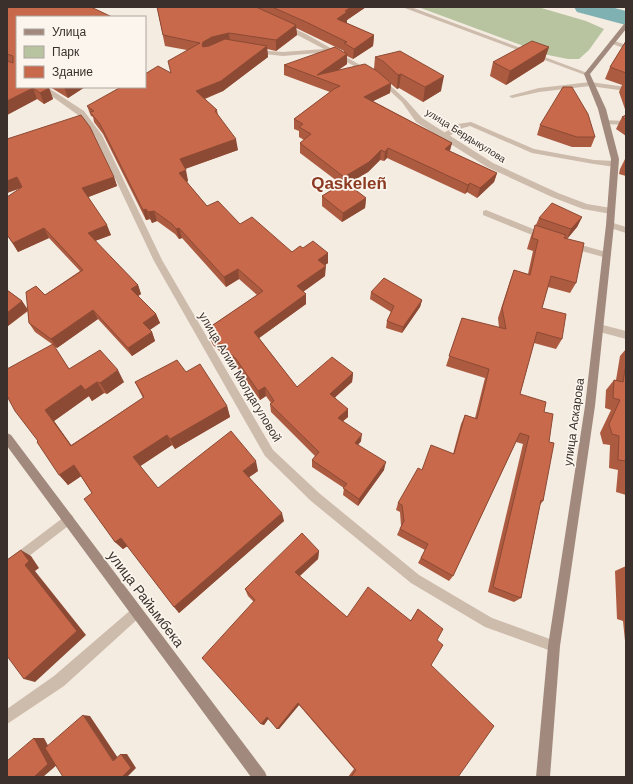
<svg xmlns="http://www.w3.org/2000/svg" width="633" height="784" font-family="Helvetica,sans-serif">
  <rect width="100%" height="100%" fill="#f4ebe1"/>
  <path fill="#b8c4a0" d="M418,7H538L586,21L604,29L589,50L579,59H568L548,55Z"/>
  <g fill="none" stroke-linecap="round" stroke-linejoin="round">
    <path fill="#7fb0b2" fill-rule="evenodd" d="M574,7H611L626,11V25L577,12Z"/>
    <path fill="#cdbbac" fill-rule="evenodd" d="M612,40L626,45V49L610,43L609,42Z
      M590,82L626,87V91L590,86L539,92L512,98L509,96L539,88Z
      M603,120L626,121V125L606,124H603Z
      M471,122L534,149L594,160L615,161L619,164L615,167L594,164L532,153L470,126L463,128L446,138H443L439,136L458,124Z
      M486,210L548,235L549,237L548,239H542L483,215V211Z
      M570,242L610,253L611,255L607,258L567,247L566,245L567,243Z
      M599,324L626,331V339L596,331L594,328L596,325Z
      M68,514L72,515L74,519L72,523L7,573V560Z
      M137,606L141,608L143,612L141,616L64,686L7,724V709L54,676L133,608Z"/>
    <path fill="#cdbbac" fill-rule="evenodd" d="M402,7H411L590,74L585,75Z
      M284,24L306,34L381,77L406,100L422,118L493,163L558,193L587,204L611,208L615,211L611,214L583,209L552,197L487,167L416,122L402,102L377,79L329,52L283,56L253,53L252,52L255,50L283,52L324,49L282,27L281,26Z
      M39,87H47L84,111L102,135L162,260L273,450L319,493L419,575L492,618L558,642L560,646L558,650L554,652L485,627L411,583L311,501L265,456L154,261L95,136L78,115Z
      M610,222L626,227V233L607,227L606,225Z"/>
    <path fill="#a18a7d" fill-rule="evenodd" d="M626,23V29L590,74L606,109L619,159L614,225L595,406L560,646L550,777H536L548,646L585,406L606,225L611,159L598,109L584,74L624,24Z
      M7,433L11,435L265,772L267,777H251L7,446Z"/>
  </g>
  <path fill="#ac5a40" d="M7,7L17,87L49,88L53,99L44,104L37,99L7,115Z
    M157,7H366L347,20V23L374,35L373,46L353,59L347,56V64L338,70L374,69L375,57L441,91L423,102L399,88L397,89L391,84L390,93L373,101L452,143L450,151L497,173L494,182L477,198L467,192L465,194L387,158L384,161L380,160L368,172L348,184L366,198L365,208L342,222L322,206V196L341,184L300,153V143L304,140L299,137V131L294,129V119L330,92L284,75V65L344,52V51L296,28L297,35L276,51L267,49L268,57L223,91L205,99L217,110L218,115L238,150L185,169L188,181L187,182L207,206L292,252L303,248L328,253V263L325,265V276L303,292L306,304L259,338L297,387L353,373L352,382L335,397L348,417L343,421L361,441L358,445L384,470L358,506L343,495L344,488L312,467V460L315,456L271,412L270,404L271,403L266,396L260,400L237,368L213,345L210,339L207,329L257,295L239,279L226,287L182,238L179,239L175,234L157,221L152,223L150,219L146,220L103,134L94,122L93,117L91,116L87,106L171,73L187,50L165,46Z
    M626,41V112L619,92L622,85L605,79L610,67Z
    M549,47L544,61L506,85L490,76L493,62Z
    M50,87H85L68,98Z
    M626,115V136L616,129L622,117Z
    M540,125L595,137L591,147H572L537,135Z
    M7,139L114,177L117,186L88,197L111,235L95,241L138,285L141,294L138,296L156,314L160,323L149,330L152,332L155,341L132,356L98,319L57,348L54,346L69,369L124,382L107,394L104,393L92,401L89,396L54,421L71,445L143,398L135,382L186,372L227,406L230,417L175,449L172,445L140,466L158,488L258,471L249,477L284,521L179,613L128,546L123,549L115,542L92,493L81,476L68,485L38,441L52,344L35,332L29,323L28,311L8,326L7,325V290L22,301L28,310L45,295L80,271L49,238L18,252L7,235V197L21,188L7,193Z
    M626,157V176L619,174L620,169Z
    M582,217L577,227L567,239L576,283L570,293L548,287L542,308L562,339L556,349L534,343L520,394L544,412L549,442L543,501L540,505L521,598L514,602L488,592L523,444L516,442L453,576L449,581L418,563L425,550L397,535L401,526L400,512L396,510L398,503L422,470L453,454L461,424L465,415L475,418L485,378L446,366L462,318L499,328L498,318L510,281L514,270L528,274L533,251L527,249L531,236L539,218Z
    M371,292L422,300L420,307L402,333L386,328L387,321L391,312L370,299Z
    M626,349V495L616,492L618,470L609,468L610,445L603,444L600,433L611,410L605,408L606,390L614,380H616L620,356Z
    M319,551L318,559L300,576L347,617L411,620L418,609L437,640L431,665L458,777H348L354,769L299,705L279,729L268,719L264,725L261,724L254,602L248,596L245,589Z
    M626,566V651L623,621L617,619L615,571Z"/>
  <path fill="#8c4a34" d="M351,7H366L347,20V23L337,19Z
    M296,25L297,35L276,51V40Z
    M229,33L230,43L204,53L202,45L203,42L212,37Z
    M374,35L373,46L353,59L354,49Z
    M267,46L268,57L223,91L198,101L196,91Z
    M549,47L544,61L506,85L510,71Z
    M347,54V64L324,80L317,75Z
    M401,74L399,88L397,89L398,75Z
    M444,76L441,91L423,102L425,87Z
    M391,83L390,93L363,106L364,97Z
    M64,87H85L68,98Z
    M33,88L37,99L7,115V101Z
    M49,88L53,99L44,104L40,93Z
    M236,139L238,150L182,170L180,159Z
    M452,143L449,152L445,149Z
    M388,148L387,158L384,161L385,152Z
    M381,150L380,160L368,172L344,186V177Z
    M186,170L188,181L182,183L179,173Z
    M497,173L494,182L477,198L480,188Z
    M17,177L23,187L7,193V181Z
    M114,177L117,186L86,198L82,188Z
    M470,183L467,192L465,194L468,185Z
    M366,198L365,208L342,222L343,213Z
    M146,209L150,219L146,220L143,210Z
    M154,211L157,221L152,223L148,212Z
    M582,217L577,227L567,239L571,229Z
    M107,225L111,235L92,242L88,233Z
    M44,228L49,238L18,252L13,243Z
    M179,228L182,238L179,239L176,229Z
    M328,253V263L318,270V260Z
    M326,266L325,276L297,296V286Z
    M238,269L239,279L226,287L224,277Z
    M138,285L141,294L135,298L131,289Z
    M306,294V304L255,341L254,332Z
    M422,300L420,307L402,333L403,327Z
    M22,301L28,310L8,326L7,324V313Z
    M93,310L98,319L57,348L51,339Z
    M156,314L160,323L147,332L143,323Z
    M152,332L155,341L132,356L128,348Z
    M118,370L124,382L107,394L100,383Z
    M353,373L352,382L330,402V394Z
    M97,382L104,393L92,401L85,390Z
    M81,385L89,396L54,421L79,456L71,446L45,410Z
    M265,387L266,396L260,400L258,391Z
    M227,406L230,417L175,449L170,439Z
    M348,409V417L337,426L338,418Z
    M362,434L361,441L354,450L355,443Z
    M167,435L172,445L139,467L133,457Z
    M256,461L258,471L245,480L243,471Z
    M386,462L384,470L358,506L359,499Z
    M74,465L83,475L68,485L59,475Z
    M282,513L284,521L179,613L174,607Z
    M121,538L128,545L123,549L115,542Z
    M21,550L31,556L39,568L35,571L86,635L35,682L24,679L25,565Z
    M319,551L318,559L296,579L295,572Z
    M298,703L299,705L279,729H277Z
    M83,715L90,716L120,761H113Z
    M267,717L269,718L264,725L261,724Z
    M34,738H44L58,764L43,777H34Z
    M121,754H127L136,768L127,777H122Z"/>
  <path fill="#c8694b" stroke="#8c4a34" d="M7,7H91L112,17H17V87H47L49,88L40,93L33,88L7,101V61L13,63V56L7,54Z
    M157,7H256L296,25L276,40L229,33L212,37L203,42L202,45L203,47L209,46L225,39L267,46L221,81L196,91L217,110L215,111L236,139L180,159L186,170L179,173L207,206L218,201L240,224L252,217L292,252L300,246L303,248L313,241L328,253L318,260L326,266L297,286L306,294L254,332L297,387L332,357L353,373L330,394L348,409L338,418L362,434L355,443L386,462L359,499L343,488L347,484L312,460L319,452L270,404L274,401L265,387L258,391L236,359L211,335L207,329L263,291L238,269L224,277L179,228L176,229L172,224L154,211L148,212L146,209L143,210L100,124L90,112L94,111L87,106L121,87H145V74L158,66L171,73L168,61L200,43L163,35Z
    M272,7H351L345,11L347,12L337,19L374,35L354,49L344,43L347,42L306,22Z
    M532,41L549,47L510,71L493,62Z
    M626,41V73L610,67Z
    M335,47L347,54L317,75L365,64L377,71L391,83L364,97L452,143L445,149L497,173L480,188L470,183L468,185L388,148L385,152L381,150L369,162L344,177L300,143L311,134L299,127L303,124L294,119L334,89L340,86L284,65Z
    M400,51L444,76L425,87L401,74L398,75L383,61L375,57Z
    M563,87H572L588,114L595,137H577L540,125Z
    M81,115L90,127L114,177L82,188L107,225L88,233L138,285L131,289L156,314L143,323L152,332L128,348L93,310L51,339L29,323L26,292L36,286L45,295L83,270L44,228L13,243L7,235V197L22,187L17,177L7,181V139Z
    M626,115V120L622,117Z
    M345,182L366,198L343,213L322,196Z
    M552,203L582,217L571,229L539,218Z
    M535,225L566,235L564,238L584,243L576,283L551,276L542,308L566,314L562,339L537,332L520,394L546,402L544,412L553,414L549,442L554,443L543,501L541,500L521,598L493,587L529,436L520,433L453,576L421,558L428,544L400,529L404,521L402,505L398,503L418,468L422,470L431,445L454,454L465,415L477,419L489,369L449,356L462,318L506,329L502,308L514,270L530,275L538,240L532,238Z
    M384,278L422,300L403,327L387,321L394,306L371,292Z
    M7,290L22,301L7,313Z
    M53,344L69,369L100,350L118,370L100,383L97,382L85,390L81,385L45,410L71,446L144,397L135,382L177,360L186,372L200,364L227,406L170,439L167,435L133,457L158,488L231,431L256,461L243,471L282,513L174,607L121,538L115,542L84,499L92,493L74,465L59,475L37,442L38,441L15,411L7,396V375L8,374L7,373V369Z
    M626,364V461L618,460L619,436L612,434L609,424L620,400L613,398L614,380L623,382Z
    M302,533L319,551L295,572L347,617L368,587L411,621L418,609L443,629L437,640L443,645L431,665L494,726L458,777H351L356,770L298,703L277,729L267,717L261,724L202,658L255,600L245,589Z
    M21,550L29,561L25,565L77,631L24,679L7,656V560Z
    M83,715L113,761L121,754L131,768L122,777H63L45,748Z
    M34,738L48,764L34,777H7V761Z"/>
  <g text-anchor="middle" stroke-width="3.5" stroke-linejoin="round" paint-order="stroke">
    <g font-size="10" fill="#3b302b" stroke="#fbf5ee">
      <text transform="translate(466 135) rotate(32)" y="4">улица Бердыкулова</text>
    </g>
    <g font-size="12" fill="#3b302b" stroke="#fbf5ee">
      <text transform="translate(240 377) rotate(59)" y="4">улица Алии Молдагуловой</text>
      <text transform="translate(574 422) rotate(-82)" y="4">улица Аскарова</text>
    </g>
    <g font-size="14" fill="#3b302b" stroke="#fbf5ee">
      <text transform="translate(146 599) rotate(53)" y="5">улица Райымбека</text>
    </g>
    <g font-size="17" font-weight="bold" fill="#8c3b22" stroke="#fbf5ee">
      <text x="349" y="189">Qaskeleñ</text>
    </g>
  </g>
  <rect width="633" height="784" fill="none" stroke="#3b302b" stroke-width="16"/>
  <rect x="16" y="16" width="130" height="72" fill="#fbf5ee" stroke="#aea6a0"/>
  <rect x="24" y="29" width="20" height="6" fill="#a18a7d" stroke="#aea6a0"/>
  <text x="52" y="36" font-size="12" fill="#3b302b">Улица</text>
  <rect x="24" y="46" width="20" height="12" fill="#b8c4a0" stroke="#aea6a0"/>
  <text x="52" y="56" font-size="12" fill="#3b302b">Парк</text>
  <rect x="24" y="66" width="20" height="12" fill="#c8694b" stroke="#aea6a0"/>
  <text x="52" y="76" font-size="12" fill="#3b302b">Здание</text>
</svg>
